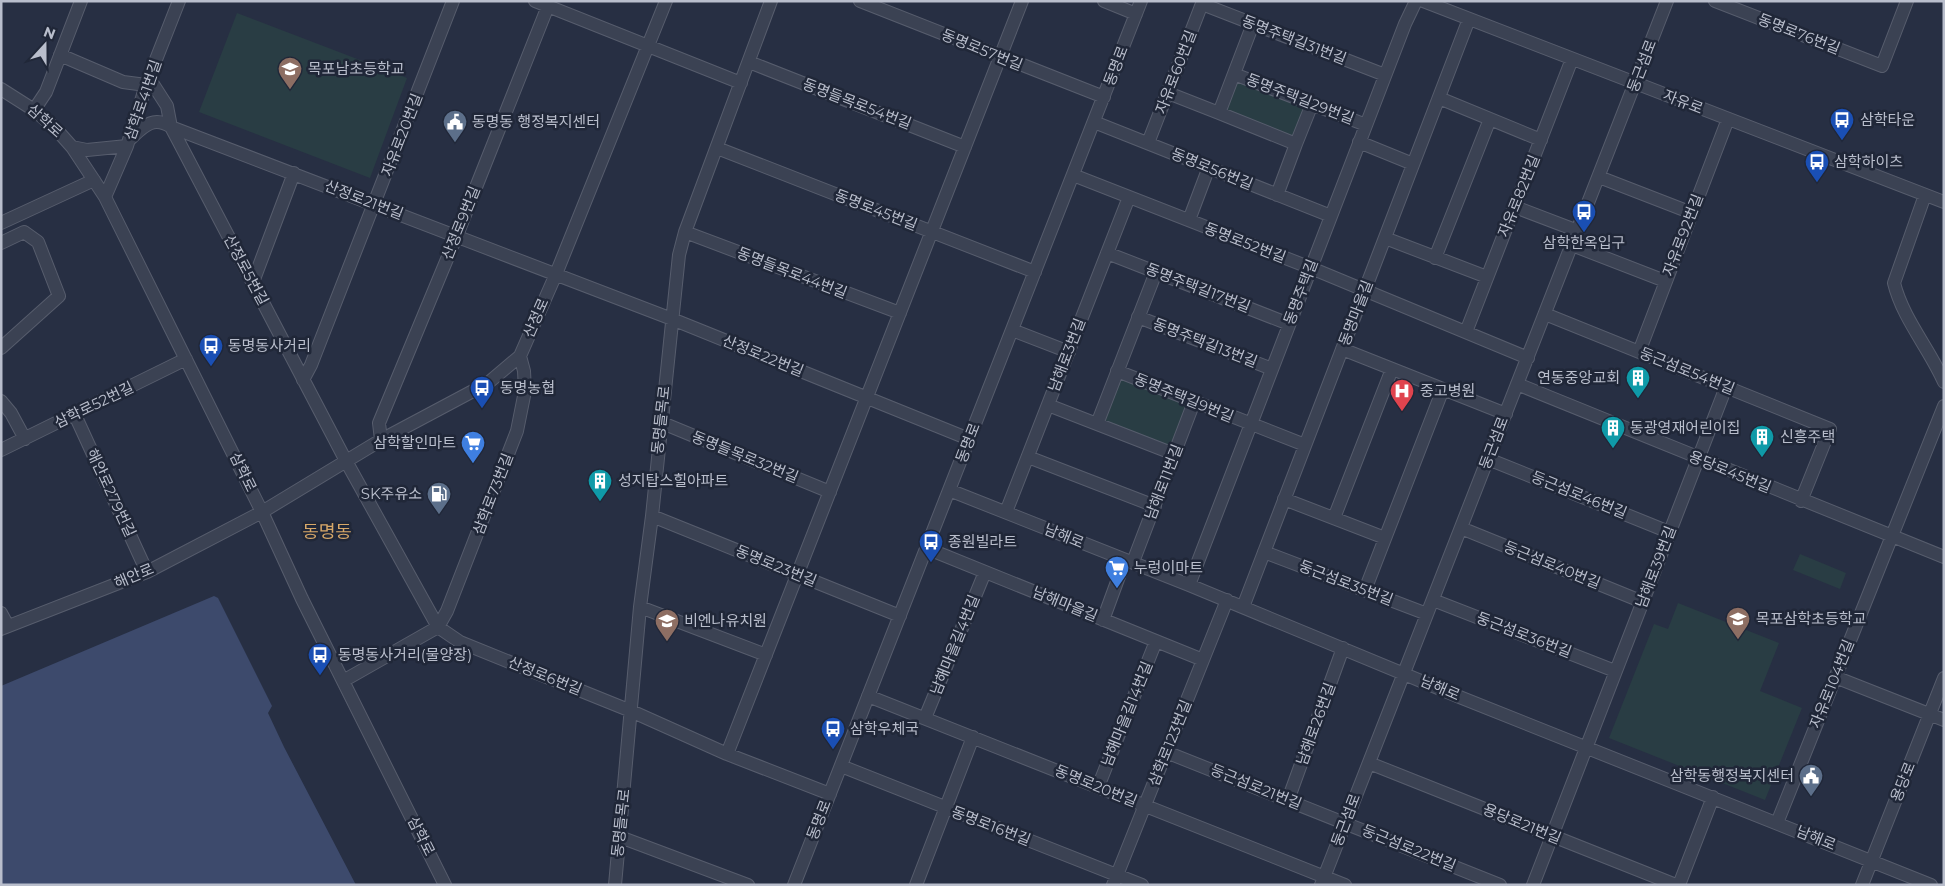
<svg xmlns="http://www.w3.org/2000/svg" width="1945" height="886" font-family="Montserrat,'Noto Sans KR',sans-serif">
  <rect width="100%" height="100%" fill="#272f43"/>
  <path fill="#293d44" d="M237,13L407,78L370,178L199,112Z
    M1236,81L1306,108L1294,139L1224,111Z
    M1119,377L1190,404L1173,450L1102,423Z
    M1800,554L1846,573L1840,589L1793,570Z
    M1678,603L1779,643L1760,691L1802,708L1765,800L1609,738L1654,624L1668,629Z"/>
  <path fill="#3d4a6c" d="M214,596L218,598L272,706L268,713L284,747L356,885H1V686Z"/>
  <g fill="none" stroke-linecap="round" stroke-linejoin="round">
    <defs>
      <path id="minor" d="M535,1L741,83
        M860,1L1104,97
        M1104,1L1136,14
        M1423,1L1944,202
        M1715,1L1882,66L1907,1
        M1202,4L1385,75
        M1253,24L1219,113L1296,144L1277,195
        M60,55L123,82L146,85
        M749,62L965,147
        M1234,74L1366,125
        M149,78L167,106L171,127L180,144L346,461L438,627L460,642L631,711L727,754L830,794
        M1,89L34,110L56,129L72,147L105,197L262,512L302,599L445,885
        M1168,93L1219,113
        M1439,98L1541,140
        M34,110L46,92L81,1
        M1094,122L1331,216
        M130,139C143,127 153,115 171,127L672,319L969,439
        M1359,142L1413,164
        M1148,143L1203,1
        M1296,144L1312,104
        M72,147L87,150L127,146
        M717,148L1035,272
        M1073,175L1311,268L1528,358
        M1599,177L1692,213
        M1925,195L1894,283C1903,319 1929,348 1944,382
        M105,197L127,146L146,85L179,1
        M1515,207L1578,231
        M1189,220L1209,167
        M1,223L94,180
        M685,232L900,313
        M1385,238L1487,277
        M1,243L24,232L38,242L59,296L1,348
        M1572,245L1665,281
        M1107,253L1289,324
        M1435,258L1490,119
        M253,282L294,173
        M1545,314L1830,429L1801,501
        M1138,317L1272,369
        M1012,330L1069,352
        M1466,332L1572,59
        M1342,349L1506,414
        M1639,352L1728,119
        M1117,371L1305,445
        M303,380L311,365L453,1
        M1517,384L1944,557
        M1,401L11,413L25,439
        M1048,405L1174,454
        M75,415L147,572
        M660,422L830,492
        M1097,424L1156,272
        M381,440L379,423L457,235L548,6
        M1,450L186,359
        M1028,457L1155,506
        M1488,459L1669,532
        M949,490L1189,585L1462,698L1931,885
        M1284,499L1385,538
        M1006,512L1129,197
        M652,516L900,616
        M1334,518L1392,369
        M1461,528L1643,602
        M926,548L1203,660
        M1264,552L1427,614
        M1133,562L1194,402
        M1189,585L1405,24L1416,1
        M1365,590L1443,389
        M1433,600L1615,671
        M640,607L766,655
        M1243,607L1469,19
        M1,613L8,626
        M1103,620L1125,560
        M1,629L147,572L262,512L381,440L488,383L520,356L556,274L666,1
        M1835,677L1944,720
        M343,681L438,627L447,611L517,431L525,391L524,371L520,356
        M868,696L1345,885
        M925,718L985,572
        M1166,752L1500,885
        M727,754L1022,1
        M1369,763L1676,885
        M841,766L1142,885
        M1098,787L1156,641
        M1288,800L1343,648
        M1777,823L1944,406
        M620,837L748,885
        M615,885L640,607L652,516L679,255L685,232L771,1
        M794,885L1141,1
        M916,885L973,737
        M1113,885L1227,600
        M1321,885L1667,1
        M1533,885L1726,387
        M1679,885L1713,797
        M1862,885L1944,678"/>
    </defs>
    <use href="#minor" stroke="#575d6d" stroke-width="14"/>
    <use href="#minor" stroke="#3b4253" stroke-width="12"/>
  </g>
  <defs>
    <symbol id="school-pin" viewBox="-11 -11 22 30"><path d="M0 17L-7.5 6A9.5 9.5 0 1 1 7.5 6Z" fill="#8d6e63" stroke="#202738"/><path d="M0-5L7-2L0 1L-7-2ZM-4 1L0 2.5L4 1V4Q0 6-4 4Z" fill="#fff"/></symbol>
    <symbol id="bus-pin" viewBox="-11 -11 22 30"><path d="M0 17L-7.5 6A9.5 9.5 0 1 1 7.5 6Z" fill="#1a4fb4" stroke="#202738"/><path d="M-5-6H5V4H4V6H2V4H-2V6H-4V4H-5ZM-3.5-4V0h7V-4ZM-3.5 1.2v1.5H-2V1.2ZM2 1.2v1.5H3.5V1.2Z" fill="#fff"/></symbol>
    <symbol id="civic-pin" viewBox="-11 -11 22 30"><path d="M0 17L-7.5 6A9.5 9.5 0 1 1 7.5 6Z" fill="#5c6f8a" stroke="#202738"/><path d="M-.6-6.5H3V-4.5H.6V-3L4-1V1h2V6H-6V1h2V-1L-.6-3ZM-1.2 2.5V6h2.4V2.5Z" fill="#fff"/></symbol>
    <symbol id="building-pin" viewBox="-11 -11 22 30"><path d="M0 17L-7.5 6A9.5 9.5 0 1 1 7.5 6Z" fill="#0f9aa8" stroke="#202738"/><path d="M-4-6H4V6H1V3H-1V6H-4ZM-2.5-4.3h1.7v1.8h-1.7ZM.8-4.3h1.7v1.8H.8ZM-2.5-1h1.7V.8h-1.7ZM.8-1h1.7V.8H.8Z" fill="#fff"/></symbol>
    <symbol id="hospital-pin" viewBox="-11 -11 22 30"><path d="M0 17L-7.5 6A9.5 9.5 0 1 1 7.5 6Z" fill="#e0444e" stroke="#202738"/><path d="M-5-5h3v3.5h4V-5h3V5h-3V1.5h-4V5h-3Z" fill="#fff"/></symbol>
    <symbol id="supermarket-pin" viewBox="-11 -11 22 30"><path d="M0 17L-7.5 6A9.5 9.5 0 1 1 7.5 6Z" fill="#3f7fe0" stroke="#202738"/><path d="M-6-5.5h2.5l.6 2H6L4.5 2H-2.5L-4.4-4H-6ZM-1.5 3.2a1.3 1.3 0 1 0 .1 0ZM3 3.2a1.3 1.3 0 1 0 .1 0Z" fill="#fff"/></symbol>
    <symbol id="fuel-pin" viewBox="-11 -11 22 30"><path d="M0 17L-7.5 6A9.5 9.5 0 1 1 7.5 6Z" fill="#5c6f8a" stroke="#202738"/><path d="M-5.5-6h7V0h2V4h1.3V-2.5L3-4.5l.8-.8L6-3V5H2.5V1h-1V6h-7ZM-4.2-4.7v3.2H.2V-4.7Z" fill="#fff"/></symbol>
  </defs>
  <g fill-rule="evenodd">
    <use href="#school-pin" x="276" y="55" width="28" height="38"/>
    <use href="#bus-pin" x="1828" y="106" width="28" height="38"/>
    <use href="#civic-pin" x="441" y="108" width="28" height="38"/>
    <use href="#bus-pin" x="1803" y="148" width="28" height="38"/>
    <use href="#bus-pin" x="1570" y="198" width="28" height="38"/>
    <use href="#bus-pin" x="197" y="332" width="28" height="38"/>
    <use href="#building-pin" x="1624" y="364" width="28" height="38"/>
    <use href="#bus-pin" x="468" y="374" width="28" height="38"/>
    <use href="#hospital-pin" x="1388" y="377" width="28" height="38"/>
    <use href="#building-pin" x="1599" y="414" width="28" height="38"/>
    <use href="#building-pin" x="1748" y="423" width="28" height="38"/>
    <use href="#supermarket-pin" x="459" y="429" width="28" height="38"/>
    <use href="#building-pin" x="586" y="467" width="28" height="38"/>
    <use href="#fuel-pin" x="425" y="480" width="28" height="38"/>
    <use href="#bus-pin" x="917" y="528" width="28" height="38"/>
    <use href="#supermarket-pin" x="1103" y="554" width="28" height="38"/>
    <use href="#school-pin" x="1724" y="605" width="28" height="38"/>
    <use href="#school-pin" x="653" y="607" width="28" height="38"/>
    <use href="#bus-pin" x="306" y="641" width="28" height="38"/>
    <use href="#bus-pin" x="819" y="715" width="28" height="38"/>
    <use href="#civic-pin" x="1797" y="762" width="28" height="38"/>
  </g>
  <g text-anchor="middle" stroke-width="5" stroke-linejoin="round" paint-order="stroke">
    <g font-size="15" fill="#b9becc" stroke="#202738">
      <text transform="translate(1799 34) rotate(21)" y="5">동명로76번길</text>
      <text transform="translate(1294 40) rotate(21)" y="5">동명주택길31번길</text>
      <text transform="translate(982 50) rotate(22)" y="5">동명로57번길</text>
      <text transform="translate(1116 66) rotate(-69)" y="5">동명로</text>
      <text transform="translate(1642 66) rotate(-69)" y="5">둥근섬로</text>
      <text transform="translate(1176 72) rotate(-69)" y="5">자유로60번길</text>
      <text transform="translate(1300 99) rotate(21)" y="5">동명주택길29번길</text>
      <text transform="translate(143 100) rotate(-71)" y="5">삼학로41번길</text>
      <text transform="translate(1683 102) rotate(21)" y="5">자유로</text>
      <text transform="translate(857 104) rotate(21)" y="5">동명들목로54번길</text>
      <text transform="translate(45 121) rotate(42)" y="5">삼학로</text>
      <text transform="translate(402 135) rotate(-69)" y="5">자유로20번길</text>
      <text transform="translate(1212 169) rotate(22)" y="5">동명로56번길</text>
      <text transform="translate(1519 196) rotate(-68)" y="5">자유로82번길</text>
      <text transform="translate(364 200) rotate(21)" y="5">산정로21번길</text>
      <text transform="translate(876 210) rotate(21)" y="5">동명로45번길</text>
      <text transform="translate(461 223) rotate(-68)" y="5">산정로9번길</text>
      <text transform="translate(1683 235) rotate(-69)" y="5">자유로92번길</text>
      <text transform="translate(1245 243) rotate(21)" y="5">동명로52번길</text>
      <text transform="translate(246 270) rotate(62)" y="5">산정로5번길</text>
      <text transform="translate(792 273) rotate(21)" y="5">동명들목로44번길</text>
      <text transform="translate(1198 288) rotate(21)" y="5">동명주택길17번길</text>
      <text transform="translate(1301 292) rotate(-69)" y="5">동명주택길</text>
      <text transform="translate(1356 313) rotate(-69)" y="5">동명마을길</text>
      <text transform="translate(536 318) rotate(-66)" y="5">산정로</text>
      <text transform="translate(1205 343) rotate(21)" y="5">동명주택길13번길</text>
      <text transform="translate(1067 355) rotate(-69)" y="5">남해로3번길</text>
      <text transform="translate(763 356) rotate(22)" y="5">산정로22번길</text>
      <text transform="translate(1687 371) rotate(22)" y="5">둥근섬로54번길</text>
      <text transform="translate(1184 398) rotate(22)" y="5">동명주택길9번길</text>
      <text transform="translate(94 405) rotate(-26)" y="5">삼학로52번길</text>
      <text transform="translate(661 420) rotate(-84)" y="5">동명들목로</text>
      <text transform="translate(968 443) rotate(-69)" y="5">동명로</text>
      <text transform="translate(1494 443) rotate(-69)" y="5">둥근섬로</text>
      <text transform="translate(745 457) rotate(22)" y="5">동명들목로32번길</text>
      <text transform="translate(243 472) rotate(64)" y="5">삼학로</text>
      <text transform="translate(1730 472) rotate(22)" y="5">용당로45번길</text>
      <text transform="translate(1164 482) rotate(-69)" y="5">남해로11번길</text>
      <text transform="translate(111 493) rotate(65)" y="5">해안로279번길</text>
      <text transform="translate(493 494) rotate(-69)" y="5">삼학로73번길</text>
      <text transform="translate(1579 495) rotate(22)" y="5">둥근섬로46번길</text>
      <text transform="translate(1064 536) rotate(22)" y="5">남해로</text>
      <text transform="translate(1552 565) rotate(22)" y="5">둥근섬로40번길</text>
      <text transform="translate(776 566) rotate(22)" y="5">동명로23번길</text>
      <text transform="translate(1656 567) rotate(-69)" y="5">남해로39번길</text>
      <text transform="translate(134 576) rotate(-23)" y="5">해안로</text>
      <text transform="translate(1346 583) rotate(21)" y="5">둥근섬로35번길</text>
      <text transform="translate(1065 604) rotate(22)" y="5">남해마을길</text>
      <text transform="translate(1524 635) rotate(21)" y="5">둥근섬로36번길</text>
      <text transform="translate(955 645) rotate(-68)" y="5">남해마을길4번길</text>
      <text transform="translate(545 676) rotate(22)" y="5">산정로6번길</text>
      <text transform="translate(1832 684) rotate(-68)" y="5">자유로104번길</text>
      <text transform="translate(1440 688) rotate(23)" y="5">남해로</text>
      <text transform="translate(1127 714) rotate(-68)" y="5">남해마을길14번길</text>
      <text transform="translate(1316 724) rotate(-70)" y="5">남해로26번길</text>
      <text transform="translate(1170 743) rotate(-68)" y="5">삼학로123번길</text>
      <text transform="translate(1903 782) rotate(-68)" y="5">용당로</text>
      <text transform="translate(1096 786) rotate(22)" y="5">동명로20번길</text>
      <text transform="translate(1256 787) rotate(22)" y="5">둥근섬로21번길</text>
      <text transform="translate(819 820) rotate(-69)" y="5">동명로</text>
      <text transform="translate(1346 820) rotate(-69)" y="5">둥근섬로</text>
      <text transform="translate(621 823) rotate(-84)" y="5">동명들목로</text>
      <text transform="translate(1522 824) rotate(22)" y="5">용당로21번길</text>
      <text transform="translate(991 826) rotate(21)" y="5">동명로16번길</text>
      <text transform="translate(421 836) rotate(63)" y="5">삼학로</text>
      <text transform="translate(1816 838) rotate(22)" y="5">남해로</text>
      <text transform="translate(1409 848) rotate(22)" y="5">둥근섬로22번길</text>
    </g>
    <g font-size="15" fill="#b9becc" stroke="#202738" text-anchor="start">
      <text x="308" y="74">목포남초등학교</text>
      <text x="1860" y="125">삼학타운</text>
      <text x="472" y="127">동명동 행정복지센터</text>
      <text x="1834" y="167">삼학하이츠</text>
      <text x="1584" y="248" text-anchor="middle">삼학한옥입구</text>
      <text x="228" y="351">동명동사거리</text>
      <text x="1620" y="383" text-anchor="end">연동중앙교회</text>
      <text x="500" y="393">동명농협</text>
      <text x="1420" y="396">중고병원</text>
      <text x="1630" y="433">동광영재어린이집</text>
      <text x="1780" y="442">신흥주택</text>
      <text x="456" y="448" text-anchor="end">삼학할인마트</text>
      <text x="618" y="486">성지탑스힐아파트</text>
      <text x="422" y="499" text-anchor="end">SK주유소</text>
      <text x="948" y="547">종원빌라트</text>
      <text x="1134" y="573">누렁이마트</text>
      <text x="1756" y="624">목포삼학초등학교</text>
      <text x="684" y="626">비엔나유치원</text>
      <text x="338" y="660">동명동사거리(물양장)</text>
      <text x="850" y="734">삼학우체국</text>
      <text x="1794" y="781" text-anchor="end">삼학동행정복지센터</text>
    </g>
    <g font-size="18" fill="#d7a869" stroke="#202738">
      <text x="327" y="538">동명동</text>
    </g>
  </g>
  <rect width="1945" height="886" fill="none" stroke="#b9becc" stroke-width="5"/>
  <g transform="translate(45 45) rotate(21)" stroke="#202738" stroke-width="4" paint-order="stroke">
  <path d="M0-4L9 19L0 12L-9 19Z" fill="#b9becc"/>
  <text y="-8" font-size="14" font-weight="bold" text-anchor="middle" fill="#b9becc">N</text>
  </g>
</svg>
